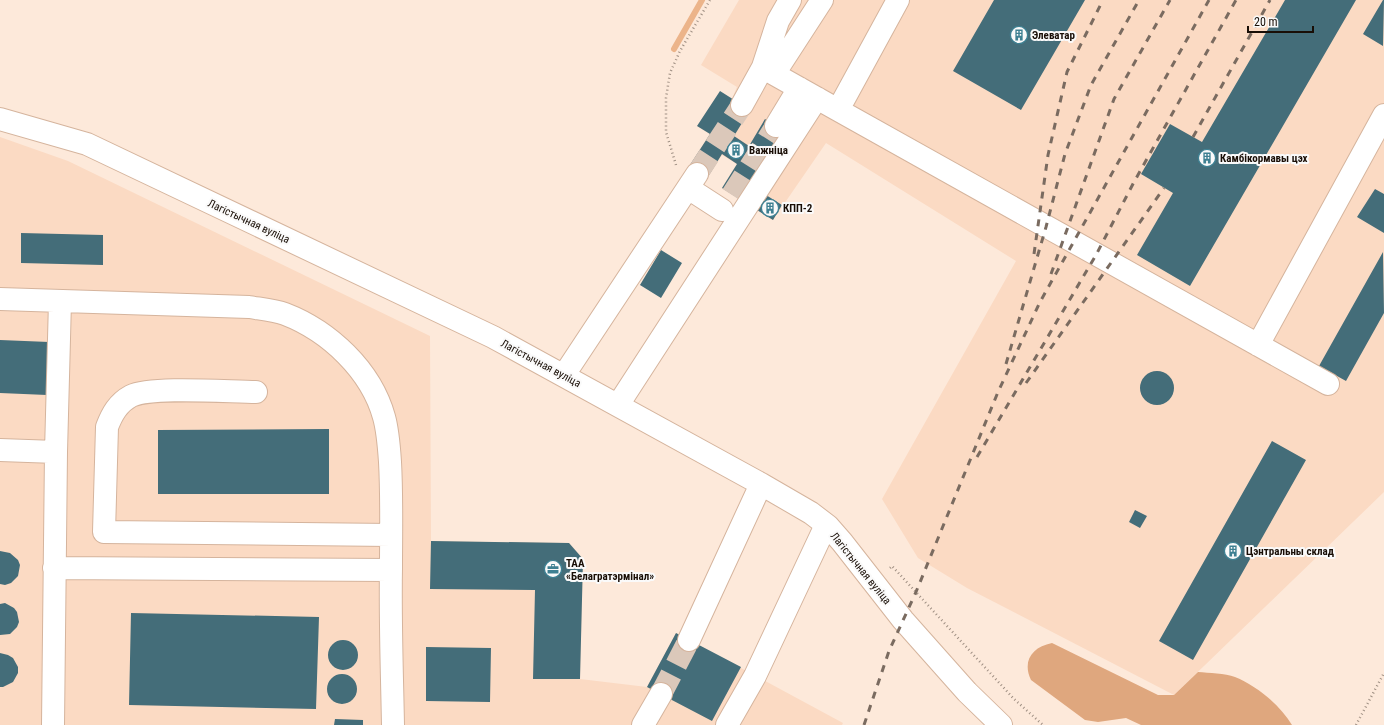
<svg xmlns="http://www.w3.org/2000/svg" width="1384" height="725" font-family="'Roboto Condensed',sans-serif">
  <rect width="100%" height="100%" fill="#fde9da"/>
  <path fill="#fbdac3" d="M739,0H1384V492L1174,695L967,588L918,558L882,499L1016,261L826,143L773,220L722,188L737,164L722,155L706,180L688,168L710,134L697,126L732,99L737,87L701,65Z
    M0,137L68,161L430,336L431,541L569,543L583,559L580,679L647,687L676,633L843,723L842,725H0Z"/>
  <path fill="#dfa77e" d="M1052,643L1158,695H1174L1198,672C1209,673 1225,673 1235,677C1257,686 1280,705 1292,725H1141L1126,718L1098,722L1085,720L1031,680C1022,661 1032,647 1052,643Z"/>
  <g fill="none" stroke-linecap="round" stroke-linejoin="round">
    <path stroke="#ecb48a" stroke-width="6" d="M674,49L702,0"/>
  </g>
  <path fill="#446d79" d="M994,0H1085L1021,110L953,71Z
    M1285,0H1356L1190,286L1137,255L1173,193L1141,174L1170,124L1202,142Z
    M1383,0H1384L1383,46L1363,34Z
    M720,91L750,110L734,136L749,146L765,119L785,131L741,200L722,188L737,164L722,154L706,180L688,168L710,134L697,126Z
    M1375,189L1384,194V233L1357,217Z
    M766,195L782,205L773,220L757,210Z
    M21,233L103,235V265L21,263Z
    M661,250L682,263L661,298L640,285Z
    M1383,252L1384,313L1346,381L1319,366Z
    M0,340L49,342L47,395L0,393Z
    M1140 388a17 17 0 1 1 34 0a17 17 0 1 1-34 0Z
    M329,429V494H158V430Z
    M1272,441L1306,460L1193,660L1159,641Z
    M1135,510L1147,516L1140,528L1129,522Z
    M431,541L569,543L583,559L580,679H533L535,590L430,589Z
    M0,551L10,553L18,560L20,565L18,576L11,583L5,585L0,584Z
    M5,603L14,608L17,612L19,622L17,627L10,634L0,635V604Z
    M131,613L319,617L316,709L129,705Z
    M676,633L741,667L712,721L647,687Z
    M328 655a15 15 0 1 1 30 0a15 15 0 1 1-30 0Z
    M426,647L491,648L490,702L426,701Z
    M0,653L8,655L13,658L18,667V673L13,682L3,687H0Z
    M327 689a15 15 0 1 1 30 0a15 15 0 1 1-30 0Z
    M335,719L363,720V725H334Z"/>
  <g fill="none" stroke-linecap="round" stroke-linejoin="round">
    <path stroke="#dbc8ba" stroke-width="22" stroke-dasharray="22 11" stroke-linecap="butt" d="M697,174L742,105
      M732,195L776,126
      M661,694L689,640"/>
    <defs>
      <path id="minor" d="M763,67L774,74L822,0
        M774,74L838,110L898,0
        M742,105L763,67L778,21L790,0
        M838,110L1328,384
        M0,119L87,144L493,337L761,484L811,513L828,526L842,542L903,620L967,692L1001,725
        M776,126L799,88
        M688,188L722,210
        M0,299L249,307C261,309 274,310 285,314C329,331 371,370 384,417C388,431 389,447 390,462C392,497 391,532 391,568C390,620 392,673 393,725
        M1258,345L1384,115
        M564,375L697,174
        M256,392C229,392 152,386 131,396C118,403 112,414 107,427L104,532L391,535
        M618,405L817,98
        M0,450L56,452L53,725
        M56,452L60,301
        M54,568L391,570
        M689,640L761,484
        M643,725L661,694
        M727,725L755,676L826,525"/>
    </defs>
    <use href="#minor" stroke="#d5b49d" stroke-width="24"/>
    <path stroke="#9f8f83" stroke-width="2.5" stroke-dasharray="1 3" stroke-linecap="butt" d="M676,165L666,132V98L670,73L680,51L710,0
      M890,568L892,566L1014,699L1043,725
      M1356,725L1384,673"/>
    <use href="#minor" stroke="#fff" stroke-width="22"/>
    <path stroke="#7a6b60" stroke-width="3" stroke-dasharray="7 7" stroke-linecap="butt" d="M1193,137L1270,0
      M1034,254L1048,155L1067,72L1103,0
      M1051,274L1114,99L1170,0
      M1006,364L1046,227L1065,154L1091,85L1139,0
      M1026,383L1164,188
      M977,457L1096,255L1134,182L1236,0
      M864,725L889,651L916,592L998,392L1040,302L1209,0"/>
  </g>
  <defs>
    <symbol id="building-ring" viewBox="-11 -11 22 22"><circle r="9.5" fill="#fafafa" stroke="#3e8092" stroke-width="1.5"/><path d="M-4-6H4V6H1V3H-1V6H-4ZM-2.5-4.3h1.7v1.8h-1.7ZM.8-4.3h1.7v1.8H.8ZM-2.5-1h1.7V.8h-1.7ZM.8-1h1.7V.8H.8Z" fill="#3e8092"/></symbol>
    <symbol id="office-ring" viewBox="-11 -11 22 22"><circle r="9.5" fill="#fafafa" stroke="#3e8092" stroke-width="1.5"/><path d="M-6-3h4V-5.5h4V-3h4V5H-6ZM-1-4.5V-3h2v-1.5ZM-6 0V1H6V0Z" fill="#3e8092"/></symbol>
  </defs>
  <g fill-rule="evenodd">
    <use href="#building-ring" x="1009" y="25" width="20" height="20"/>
    <use href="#building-ring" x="726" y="140" width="20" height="20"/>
    <use href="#building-ring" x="1197" y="148" width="20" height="20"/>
    <use href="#building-ring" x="760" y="198" width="20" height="20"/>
    <use href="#building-ring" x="1223" y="541" width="20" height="20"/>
    <use href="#office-ring" x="543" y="559" width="20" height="20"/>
  </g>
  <g text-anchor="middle" stroke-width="4" stroke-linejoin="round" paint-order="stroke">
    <g font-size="11" font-weight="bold" fill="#190e06" stroke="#fafafa" text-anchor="start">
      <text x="1032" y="39">Элеватар</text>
      <text x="749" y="154">Важніца</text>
      <text x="1220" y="162">Камбікормавы цэх</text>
      <text x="783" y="212">КПП-2</text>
      <text x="1246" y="555">Цэнтральны склад</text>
      <text x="566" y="567">ТАА<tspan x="566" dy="13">«Белагратэрмінал»</tspan></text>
    </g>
    <g font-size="11" fill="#190e06" stroke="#fafafa">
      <text transform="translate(249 221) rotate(25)" y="4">Лагістычная вуліца</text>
      <text transform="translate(541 363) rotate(28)" y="4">Лагістычная вуліца</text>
      <text transform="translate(861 568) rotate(51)" y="4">Лагістычная вуліца</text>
    </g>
  </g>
  <path d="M1248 26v6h65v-6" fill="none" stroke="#190e06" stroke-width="2"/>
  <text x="1254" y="26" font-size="12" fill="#190e06" stroke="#fafafa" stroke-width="3" paint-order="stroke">20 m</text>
</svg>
